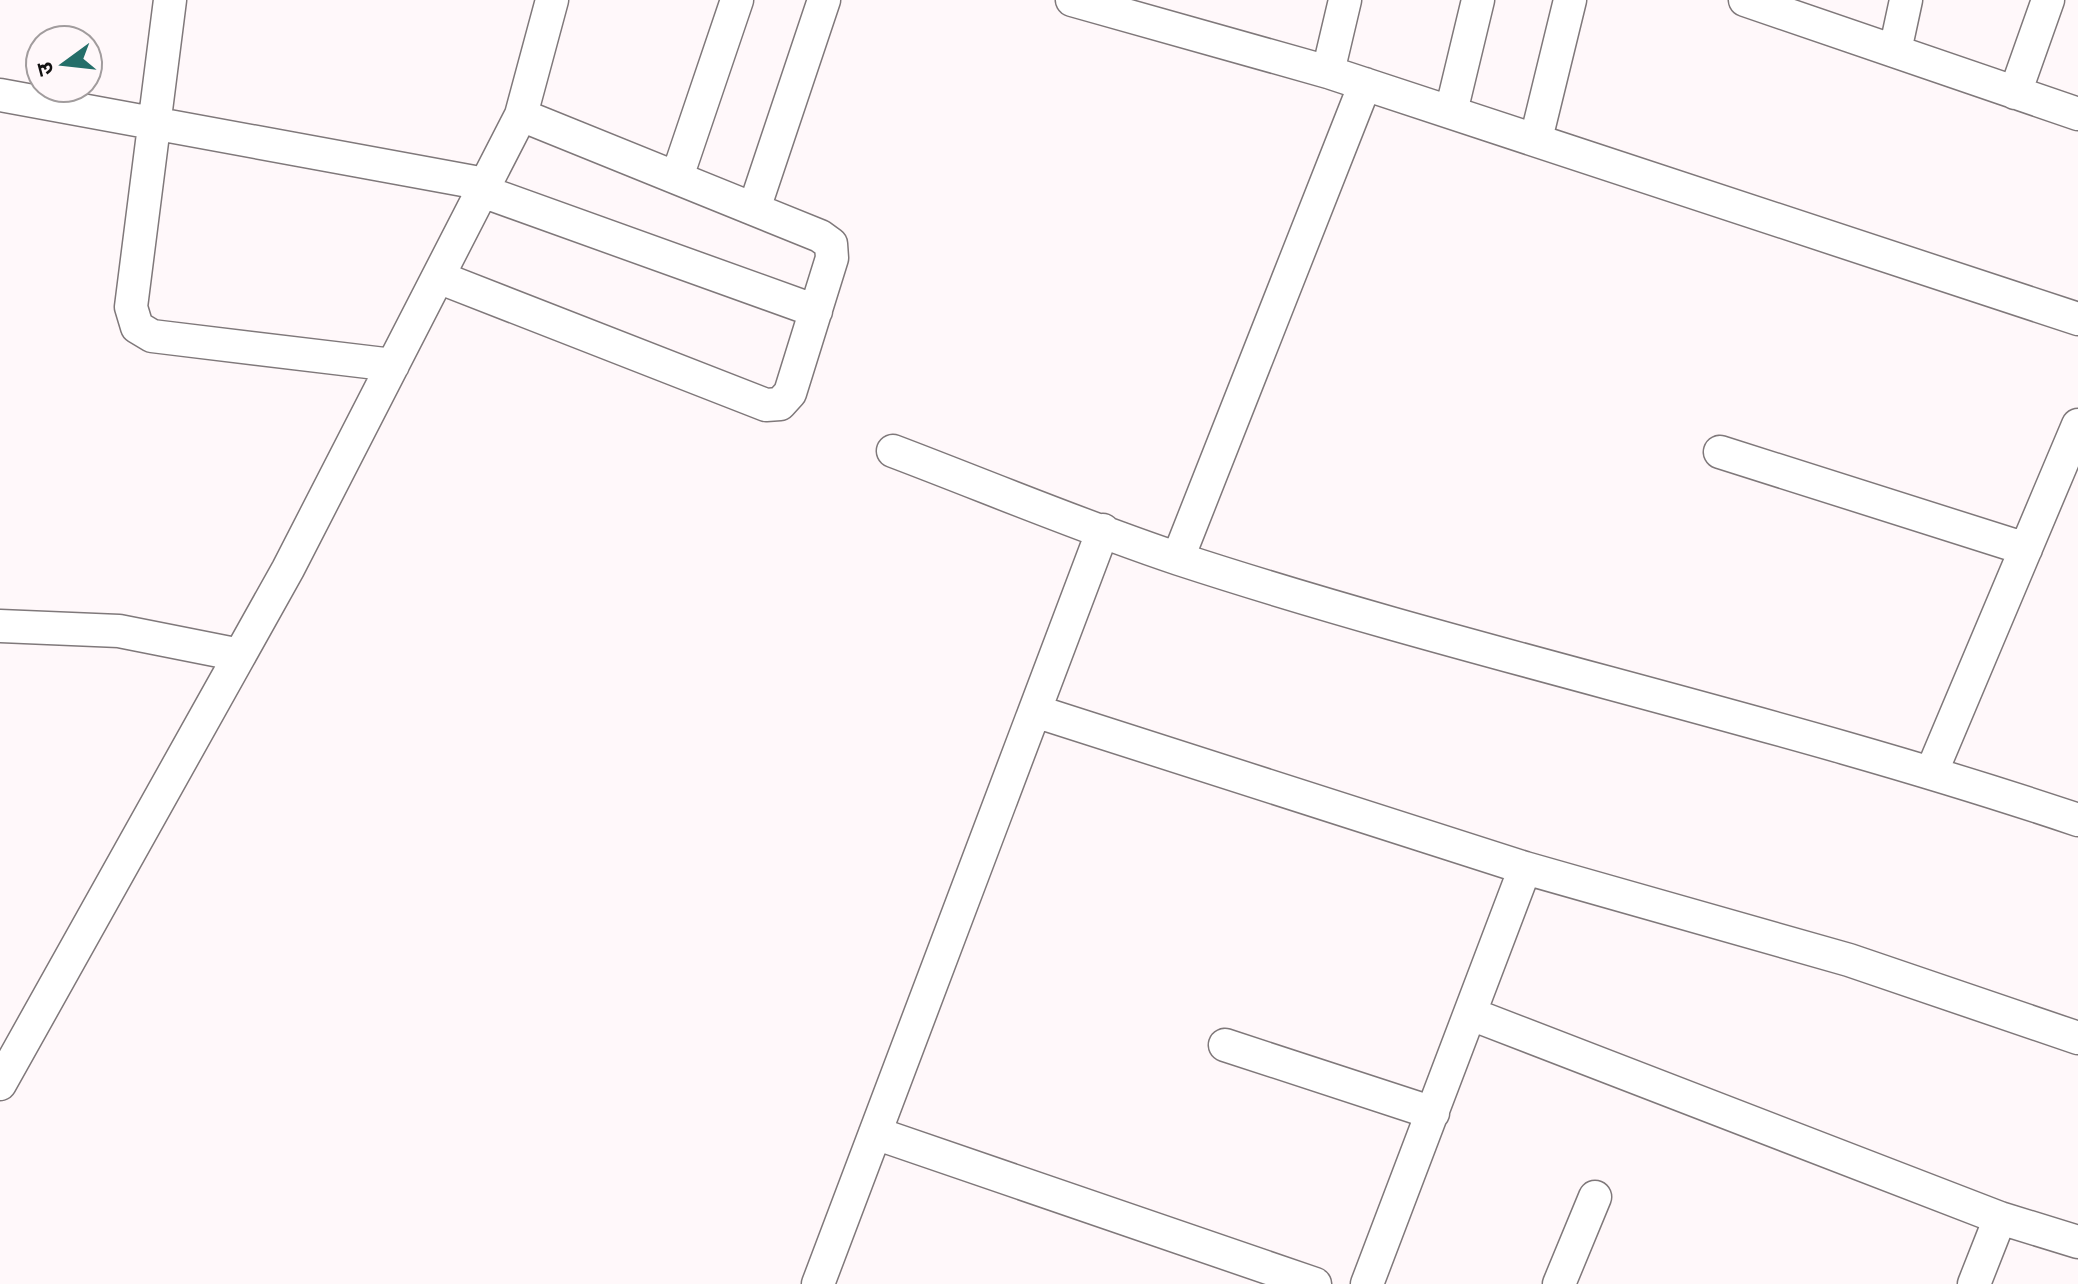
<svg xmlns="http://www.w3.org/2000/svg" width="2078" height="1284" font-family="'DejaVu Sans','Noto Sans Devanagari',sans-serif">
  <rect width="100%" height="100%" fill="#fff8fa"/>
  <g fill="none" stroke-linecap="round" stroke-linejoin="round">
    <defs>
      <path id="street" d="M170,0L131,307L137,327L152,336L393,365
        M1072,0L1328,72L2078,319
        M1745,0L2078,114
        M1895,51L1906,0
        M1328,72L1345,0
        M2015,93L2048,0
        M0,95L485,184
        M1451,112L1478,0
        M1536,139L1570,0
        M677,177L737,0
        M482,191L816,311
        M754,209L824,0
        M438,277L766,405L780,404L790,393L832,258L831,244L820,236L521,115
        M893,451C988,487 1083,527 1179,559C1476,656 1782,720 2078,820
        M1720,452L2026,549
        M1178,558L1365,84
        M0,626L119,631L240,655
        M1035,711L1525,868L1849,960L2078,1038
        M1932,771L2078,425
        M1471,1014L2000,1218L2078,1242
        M1225,1045L1433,1113
        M0,1084L288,569L521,115L552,0
        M875,1133L1315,1284
        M818,1284L1103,530
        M1367,1284L1525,868
        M1559,1284L1595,1197
        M1974,1284L2000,1218"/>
    </defs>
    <use href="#street" stroke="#7f787a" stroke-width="35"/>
    <use href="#street" stroke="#fff" stroke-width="32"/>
  </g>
  <g transform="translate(64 64) rotate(255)"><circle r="38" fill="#fff8fa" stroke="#a19c9d" stroke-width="2"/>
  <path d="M0-6L14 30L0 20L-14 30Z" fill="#246e69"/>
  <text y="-12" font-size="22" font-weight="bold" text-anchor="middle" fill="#131111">उ</text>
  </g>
</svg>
